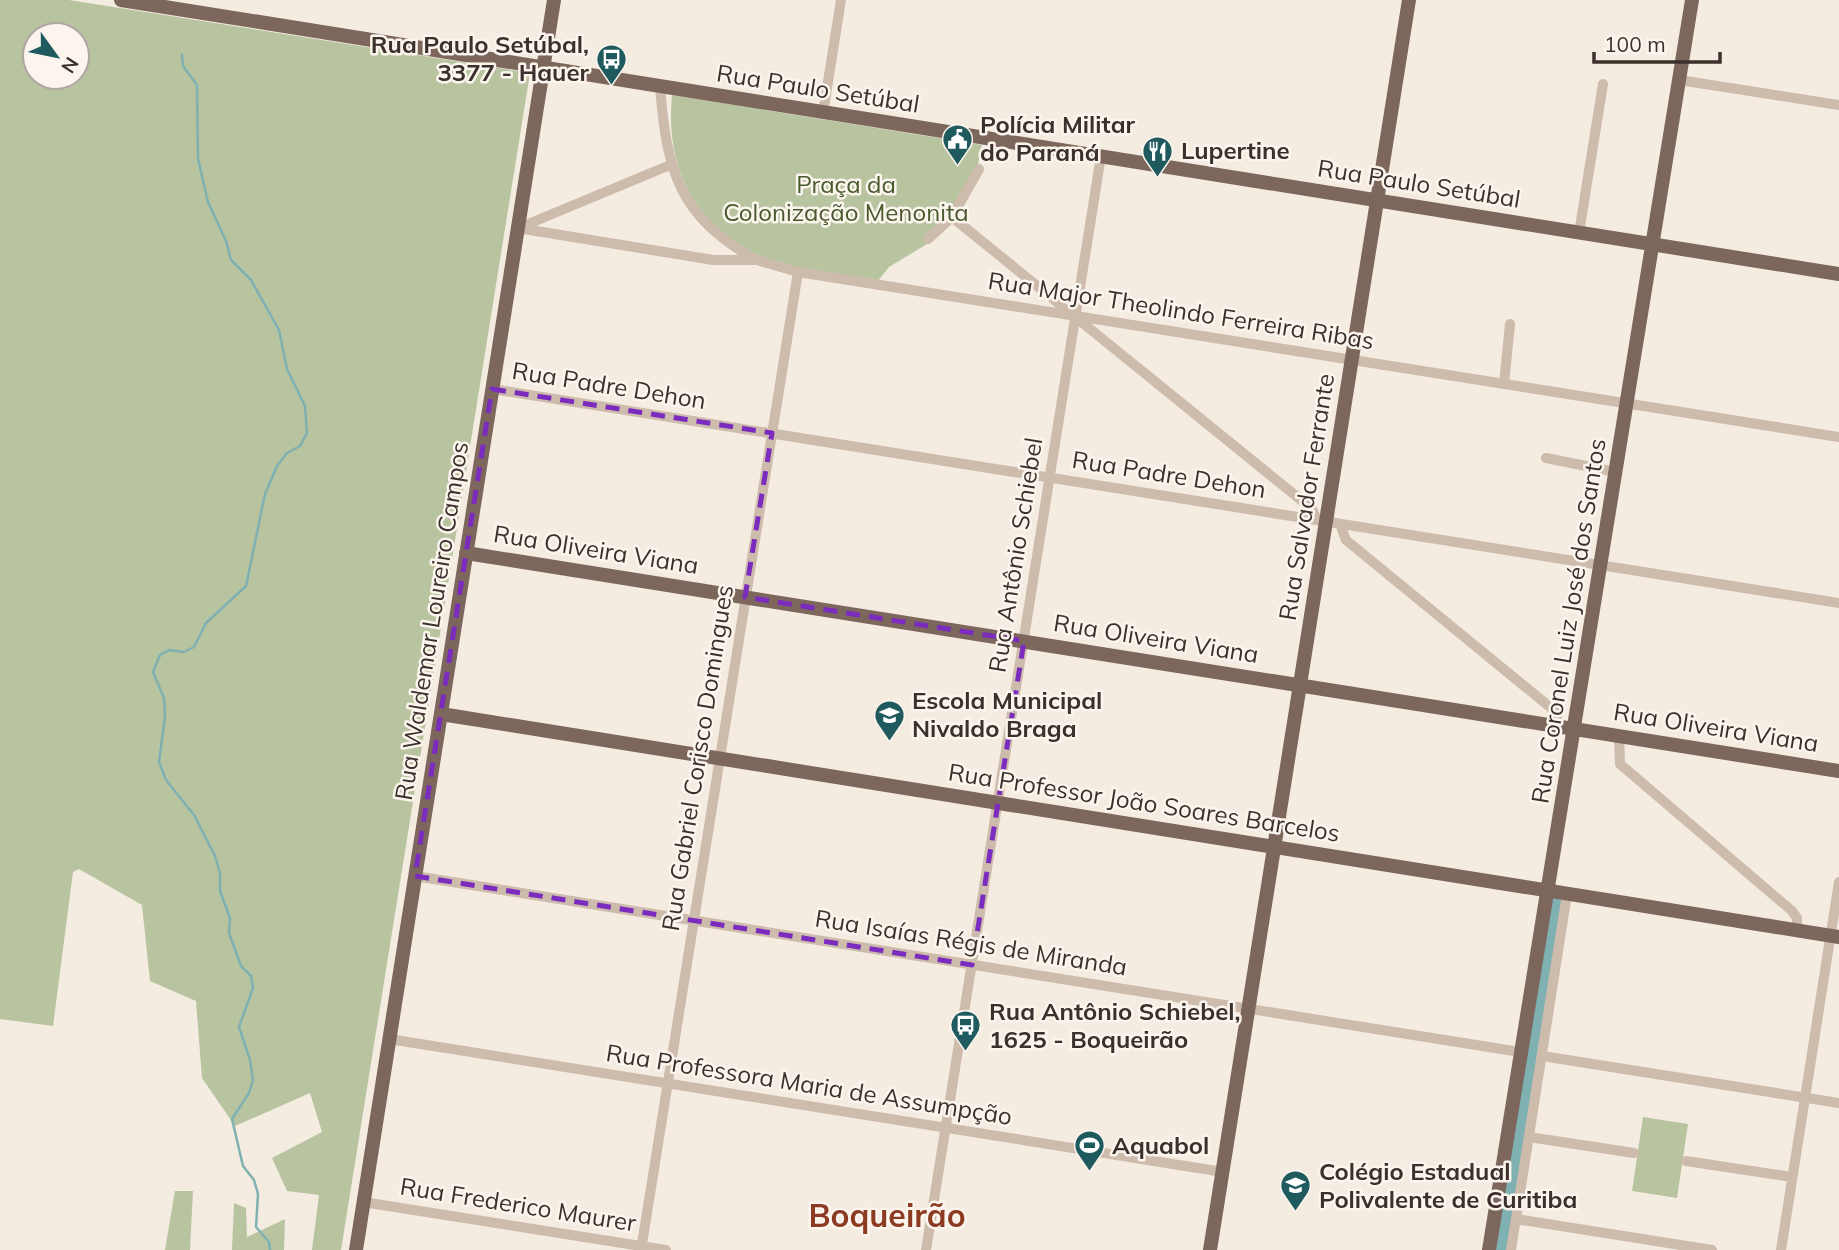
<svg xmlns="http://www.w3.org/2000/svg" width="1839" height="1250" font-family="Mulish,sans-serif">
  <rect width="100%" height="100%" fill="#f4ebe1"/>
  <path fill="#b8c4a0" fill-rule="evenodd" d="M0,0H69L530,73L341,1250H312L319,1195L287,1191L272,1158L322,1132L310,1093L235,1126L202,1078L196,1001L150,981L142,905L79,869L73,872L53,1026L0,1019ZM35,35H77V77H35Z
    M672,95L982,145L977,169L970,184L927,244L889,267L878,281C839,275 793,273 757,255C692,223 665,165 672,95Z
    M1643,1117L1688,1124L1677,1198L1632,1191Z
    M175,1191H193L190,1250H165Z
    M234,1203L246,1208L247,1237L285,1219L284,1250H232Z"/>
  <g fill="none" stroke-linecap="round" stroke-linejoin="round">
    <path stroke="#7fb0b2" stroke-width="2.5" d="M182,55L183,66L197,85L198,159L208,202L226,241L231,260L251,280L279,330L287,369L305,406L307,433L300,446L287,453L277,466L265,494L246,586L206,623L194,647L184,652L169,650L160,655L153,672L164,698L165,716L159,762L166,780L194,815L215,856L220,873V891L230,918L229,933L241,966L251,976L253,988L239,1027L250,1060L253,1080L249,1093L232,1119L243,1166L254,1180L258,1194L256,1227L269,1242L270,1250"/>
    <path stroke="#7fb0b2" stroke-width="16" d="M1500,1250L1556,903"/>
    <path stroke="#cdbbac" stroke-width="10" d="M1679,80L1839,105
      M660,87C667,171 678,216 756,260
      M823,113L841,0
      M952,217L1312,509L1317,520
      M521,227L670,165
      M518,228L713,260H757L798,272L1839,437
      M1579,233L1603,84
      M928,239L952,217L979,169
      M1504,384L1510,324
      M492,389L1839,603
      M1546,458L1616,472
      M1340,524L1346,540L1556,712L1558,726
      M1619,736L1620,764L1792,911L1797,918V930
      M415,876L1520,1052
      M389,1039L1223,1172
      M1542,1056L1839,1103
      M1529,1137L1634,1153
      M1686,1161L1792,1177
      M363,1202L666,1250
      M1516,1219L1712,1250
      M641,1250L798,272
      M926,1250L1101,156
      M1511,1250L1567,894
      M1781,1250L1839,882"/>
    <path stroke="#7d675c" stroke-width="14" d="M121,0L1839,274
      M466,553L1839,771
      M441,714L1839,937
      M356,1250L554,0
      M1210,1250L1409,0
      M1489,1250L1692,0"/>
  </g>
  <path fill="none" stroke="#7b2cbf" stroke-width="5" stroke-dasharray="14 9" stroke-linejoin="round" d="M492,389L772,433L745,597L1024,641L972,965L415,876Z"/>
  <defs>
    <symbol id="bus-pin" viewBox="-11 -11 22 30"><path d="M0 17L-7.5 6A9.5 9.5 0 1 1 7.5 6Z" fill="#1f5a5e" stroke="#fbf5ee"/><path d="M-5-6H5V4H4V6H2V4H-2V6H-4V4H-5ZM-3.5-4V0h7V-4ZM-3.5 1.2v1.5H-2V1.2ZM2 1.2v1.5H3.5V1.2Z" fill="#fff"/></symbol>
    <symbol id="civic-pin" viewBox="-11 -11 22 30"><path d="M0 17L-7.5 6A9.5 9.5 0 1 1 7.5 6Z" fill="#1f5a5e" stroke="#fbf5ee"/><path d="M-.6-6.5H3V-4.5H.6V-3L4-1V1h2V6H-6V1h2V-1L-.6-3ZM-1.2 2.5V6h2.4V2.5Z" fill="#fff"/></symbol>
    <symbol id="restaurant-pin" viewBox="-11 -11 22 30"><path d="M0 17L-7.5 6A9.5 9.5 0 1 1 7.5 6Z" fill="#1f5a5e" stroke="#fbf5ee"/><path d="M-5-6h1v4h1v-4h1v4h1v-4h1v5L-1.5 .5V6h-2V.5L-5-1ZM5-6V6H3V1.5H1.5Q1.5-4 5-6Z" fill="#fff"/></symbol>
    <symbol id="school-pin" viewBox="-11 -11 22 30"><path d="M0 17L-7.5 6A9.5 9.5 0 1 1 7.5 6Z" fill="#1f5a5e" stroke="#fbf5ee"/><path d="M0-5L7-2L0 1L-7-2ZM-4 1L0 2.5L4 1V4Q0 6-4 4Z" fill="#fff"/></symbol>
    <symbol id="stadium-pin" viewBox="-11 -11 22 30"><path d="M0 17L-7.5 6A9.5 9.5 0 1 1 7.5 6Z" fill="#1f5a5e" stroke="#fbf5ee"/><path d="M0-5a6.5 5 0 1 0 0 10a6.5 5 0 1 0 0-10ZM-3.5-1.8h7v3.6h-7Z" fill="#fff"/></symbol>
  </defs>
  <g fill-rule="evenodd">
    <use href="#bus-pin" x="594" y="42" width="35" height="47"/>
    <use href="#civic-pin" x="940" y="122" width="35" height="47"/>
    <use href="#restaurant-pin" x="1140" y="134" width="35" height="47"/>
    <use href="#school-pin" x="872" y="698" width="35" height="47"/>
    <use href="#bus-pin" x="948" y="1008" width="35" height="47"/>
    <use href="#stadium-pin" x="1072" y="1128" width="35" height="47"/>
    <use href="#school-pin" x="1278" y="1168" width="35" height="47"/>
  </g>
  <g text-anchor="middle" stroke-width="5" stroke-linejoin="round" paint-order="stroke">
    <g font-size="24" font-weight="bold" fill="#3b302b" stroke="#fbf5ee" text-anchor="start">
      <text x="589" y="53" text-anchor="end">Rua Paulo Setúbal,<tspan x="589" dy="28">3377 - Hauer</tspan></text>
      <text x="980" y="133">Polícia Militar<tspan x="980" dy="28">do Paraná</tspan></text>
      <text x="1181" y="159">Lupertine</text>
      <text x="912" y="709">Escola Municipal<tspan x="912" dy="28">Nivaldo Braga</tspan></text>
      <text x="989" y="1020">Rua Antônio Schiebel,<tspan x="989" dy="28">1625 - Boqueirão</tspan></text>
      <text x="1112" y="1154">Aquabol</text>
      <text x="1319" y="1180">Colégio Estadual<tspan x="1319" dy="28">Polivalente de Curitiba</tspan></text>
    </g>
    <g font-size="24" fill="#3b302b" stroke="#fbf5ee">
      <text transform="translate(818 89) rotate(9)" y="8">Rua Paulo Setúbal</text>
      <text transform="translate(1419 184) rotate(9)" y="8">Rua Paulo Setúbal</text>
      <text transform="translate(1181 311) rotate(9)" y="8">Rua Major Theolindo Ferreira Ribas</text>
      <text transform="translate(609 386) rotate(9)" y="8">Rua Padre Dehon</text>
      <text transform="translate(1169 475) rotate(9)" y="8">Rua Padre Dehon</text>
      <text transform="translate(1307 497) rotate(-81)" y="8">Rua Salvador Ferrante</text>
      <text transform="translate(596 550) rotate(9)" y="8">Rua Oliveira Viana</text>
      <text transform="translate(1016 555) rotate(-81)" y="8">Rua Antônio Schiebel</text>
      <text transform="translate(432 621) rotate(-81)" y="8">Rua Waldemar Loureiro Campos</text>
      <text transform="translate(1569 621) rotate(-81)" y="8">Rua Coronel Luiz José dos Santos</text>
      <text transform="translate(1156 639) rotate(9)" y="8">Rua Oliveira Viana</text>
      <text transform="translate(1716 728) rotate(9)" y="8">Rua Oliveira Viana</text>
      <text transform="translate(698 758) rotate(-81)" y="8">Rua Gabriel Corisco Domingues</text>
      <text transform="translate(1144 803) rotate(9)" y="8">Rua Professor João Soares Barcelos</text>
      <text transform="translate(971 943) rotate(9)" y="8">Rua Isaías Régis de Miranda</text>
      <text transform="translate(809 1085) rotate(9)" y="8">Rua Professora Maria de Assumpção</text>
      <text transform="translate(518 1205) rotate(9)" y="8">Rua Frederico Maurer</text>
    </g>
    <g font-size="24" fill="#4a5a2e" stroke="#fbf5ee">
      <text x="846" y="193">Praça da<tspan x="846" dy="28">Colonização Menonita</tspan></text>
    </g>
    <g font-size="32" font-weight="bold" fill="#8c3b22" stroke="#fbf5ee">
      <text x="887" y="1227">Boqueirão</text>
    </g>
  </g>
  <g transform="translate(56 56) rotate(123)"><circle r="33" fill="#fbf5ee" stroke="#aea6a0" stroke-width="2"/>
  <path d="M0-5L12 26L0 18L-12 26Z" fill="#1f5a5e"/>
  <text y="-10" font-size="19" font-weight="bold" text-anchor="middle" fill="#3b302b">N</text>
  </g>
  <path d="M1594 52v10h126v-10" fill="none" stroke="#3b302b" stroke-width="3.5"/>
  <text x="1604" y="52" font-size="21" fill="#3b302b" stroke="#fbf5ee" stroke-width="5" paint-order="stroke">100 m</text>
</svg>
